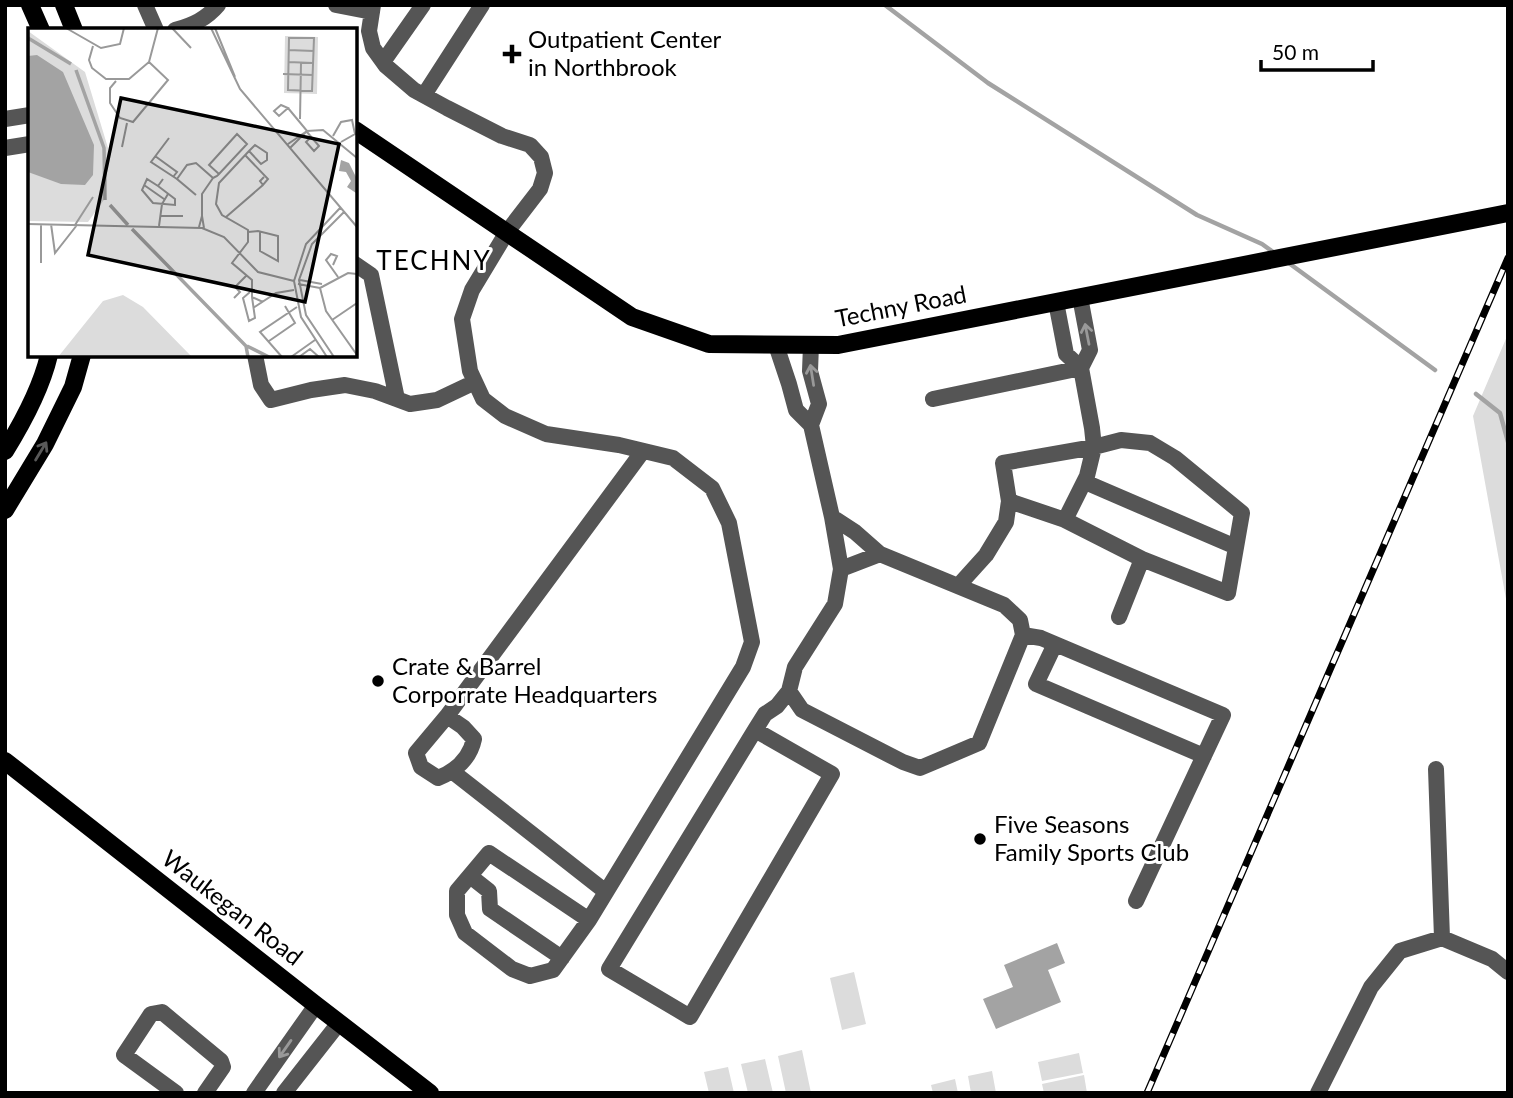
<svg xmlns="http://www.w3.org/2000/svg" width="1513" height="1098" font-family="Lato,sans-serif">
  <rect width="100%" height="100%" fill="#fff"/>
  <path fill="#dcdcdc" d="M1508,334V610L1473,416Z
    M854,972L866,1024L842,1030L830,978Z
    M802,1050L811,1093H786L778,1056Z
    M1079,1053L1083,1073L1042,1081L1038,1062Z
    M765,1059L773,1093H748L741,1064Z
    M728,1067L734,1093H709L704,1072Z
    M992,1071L996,1093H971L968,1076Z
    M1084,1075L1087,1093H1044L1042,1084Z
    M955,1079L958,1093H933L931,1085Z"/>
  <path fill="#a3a3a3" d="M1057,943L1065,963L1048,970L1061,1002L996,1029L983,999L1013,987L1004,965Z"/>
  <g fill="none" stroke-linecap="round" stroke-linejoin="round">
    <path stroke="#a3a3a3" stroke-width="4.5" d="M885,5L988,83L1197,215L1262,244L1276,254
      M1286,261L1435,370
      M1476,394L1500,413L1508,442"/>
    <path stroke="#555" stroke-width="16" d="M145,5L156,30
      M336,5L372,12
      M373,5L369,31L373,48L386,66L414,90L447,108L502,136L530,145L541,157L545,173L540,189L507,232L472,290L462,319L470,371L483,399L505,416L546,434L619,445L673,458L712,488L729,523L752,642L743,667L589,920L553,970L530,976L512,969L465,933L457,915V891L489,853L589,920
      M175,30C193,25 206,19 218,5
      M383,62L423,5
      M424,95L482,5
      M5,119L30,115
      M5,148L30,144
      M355,264L371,275L397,399
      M1080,297L1090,350L1081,368
      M1056,302L1066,354L1081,368L1092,428L1094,447L1087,476L1065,520
      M776,345L789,384L796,410L811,425L819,404L810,371L811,345
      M255,355L261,385L271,400L311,390L345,385L375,391L410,404L437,400L475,382
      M933,399L1081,368
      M811,425L832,517L841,569L835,604L795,667L789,691L802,710L903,762L920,768L979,743L1023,635L1020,620L1004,605L880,554
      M1085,482L1236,547
      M832,517L855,532L880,554L841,569
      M958,586L986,555L1006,522L1009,501
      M1119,617L1142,559L1228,593L1242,513L1175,458L1150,443L1121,440L1094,447L1003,463L1009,501L1065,520L1142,559
      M1023,635L1041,638L1223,715L1136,901
      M1055,644L1036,684L1204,756
      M447,716L643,451
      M447,716L463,727L474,739C470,758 456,771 438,778L421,767L416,753Z
      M755,730L832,774L690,1017L609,969L755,730L765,714L777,706L789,691
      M1436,769L1442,938
      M453,772L606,892
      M470,876L489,891L490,909L562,958
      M176,1093L124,1055L151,1014L162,1012L221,1061L223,1067L205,1093
      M254,1093L316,1005
      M284,1093L339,1023
      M1318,1093L1371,987L1400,951L1442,938L1492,959L1508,972"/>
    <path stroke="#000" stroke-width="18" d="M30,5L41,30
      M64,5L74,30
      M355,130L632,317L709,344L838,345L1508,213
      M5,451C23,422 41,389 49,355
      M5,510L45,444L73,387L82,355
      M5,761L316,1005L430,1093"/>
    <defs>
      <path id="rail" d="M1147,1093L1508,258"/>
    </defs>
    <use href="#rail" stroke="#000" stroke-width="7"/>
    <use href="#rail" stroke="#fff" stroke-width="4.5" stroke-dasharray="13" stroke-linecap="butt"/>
  </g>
  <defs><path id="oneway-shaft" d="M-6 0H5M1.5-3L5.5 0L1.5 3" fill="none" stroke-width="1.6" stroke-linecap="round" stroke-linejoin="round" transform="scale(1.75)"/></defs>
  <g stroke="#999">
    <use href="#oneway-shaft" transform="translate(1087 334) rotate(-101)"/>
    <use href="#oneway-shaft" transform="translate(812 375) rotate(-99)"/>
    <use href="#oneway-shaft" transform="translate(285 1049) rotate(125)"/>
  </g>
  <use stroke="#595959" href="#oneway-shaft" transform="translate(41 451) rotate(-59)"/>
  <g fill="#000" stroke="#fff" stroke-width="2.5">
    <path d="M508.5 43.5h7v7h7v7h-7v7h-7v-7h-7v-7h7z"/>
    <circle cx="378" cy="681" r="7"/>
    <circle cx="980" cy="839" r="7"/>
  </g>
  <g text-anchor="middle" stroke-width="6" stroke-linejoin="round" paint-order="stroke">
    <g font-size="24" fill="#000" stroke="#fff" text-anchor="start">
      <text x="528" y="48">Outpatient Center<tspan x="528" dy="28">in Northbrook</tspan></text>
      <text x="392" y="675">Crate &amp; Barrel<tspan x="392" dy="28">Corporrate Headquarters</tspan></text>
      <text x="994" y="833">Five Seasons<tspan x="994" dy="28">Family Sports Club</tspan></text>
    </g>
    <g font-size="24" fill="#000" stroke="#fff">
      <text transform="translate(901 307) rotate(-11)" y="8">Techny Road</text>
      <text transform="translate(232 908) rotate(38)" y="8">Waukegan Road</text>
    </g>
    <g font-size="26" letter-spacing="2" fill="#000" stroke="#fff">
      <text x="434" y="270">TECHNY</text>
    </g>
  </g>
  <g transform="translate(28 28)">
    <rect width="329" height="329" fill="#fff"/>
    <path d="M0,3L57,44L80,120L78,169L60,194L0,193ZM257,8L290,9L289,66L256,65ZM95,267L115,279L164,329H30L75,273Z" fill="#dcdcdc"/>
    <path d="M9,27L35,44L66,117L65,147L57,157L33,156L0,144V28ZM313,132L321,135L329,151L328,165L319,159L323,153L318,144L311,143Z" fill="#a3a3a3"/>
    <path fill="none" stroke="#a3a3a3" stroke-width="3.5" d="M0,10L43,36M48,42L76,120L77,172M82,177L100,197M104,201L218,318L220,329M219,318L241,329"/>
    <path fill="none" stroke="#999" stroke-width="2" d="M38,0L73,20L92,16L96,0M144,0L163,20M183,0L212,61L329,199M187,0L207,49M261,10H286L284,63L260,62ZM65,18L61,32L64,40L78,51H101L121,34L130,0M260,22L286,23M260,34L285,35M255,46L285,47M88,53L82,60V75L92,90L105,94L140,52L121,34M253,77L260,80L251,88L246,83ZM260,80L279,103L295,102L329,130M272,91L273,35M279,104L291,118L286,123L278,114L283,109M305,108L313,94L324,92L327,106L313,114M141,110L123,134L149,151M260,116L279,103L262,120M94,119L99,95M221,123L233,136L239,132V125L227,117L221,123L191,155L188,176L194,187L220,202V214L204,235L224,252V269L235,274M217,127L240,151L235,157L232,153L236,149M127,128L149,144L145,149M185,150L189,148L191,146L219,116L209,106L181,137L191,146M116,157L136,171M130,158L147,171V177L125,175L114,162L119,151L130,158L135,151M168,167L149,151L159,137L168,135L185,150L174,166V188M133,188H155M198,189L235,157M0,196L174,200L196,209L230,244L266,253M13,196V235M23,196L27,225L49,197M47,197L65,169M131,198L134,176L140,166M171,199L174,188L176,200M220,204L230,203L250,208V233L232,223V204M305,237L309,228L303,226L298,232L310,249M272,252L294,256M270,256L292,260M292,260L298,283L329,327M292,260L320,245L329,246M222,264L215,270L221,293L227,290L224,269M206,270L212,264L207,259L219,247M225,280L248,265L266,262M304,292L329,275M241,313L267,295L257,278M254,329L232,304L269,279M263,329L287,312M271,329L282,321L291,329M299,329L273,289L266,253L278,216L312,180M306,329L278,287L271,252L284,216L316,184"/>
    <path fill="#000" fill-opacity="0.15" stroke="#000" stroke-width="3.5" d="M93,70L311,116L277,274L60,227Z"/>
    <rect width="329" height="329" fill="none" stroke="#000" stroke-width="3.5"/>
  </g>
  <rect width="1513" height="1098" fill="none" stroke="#000000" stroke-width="14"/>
  <path d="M1261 60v10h112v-10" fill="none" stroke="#000000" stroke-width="3.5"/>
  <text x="1272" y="60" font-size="21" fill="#000000" stroke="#ffffff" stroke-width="5" paint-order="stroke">50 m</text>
</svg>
